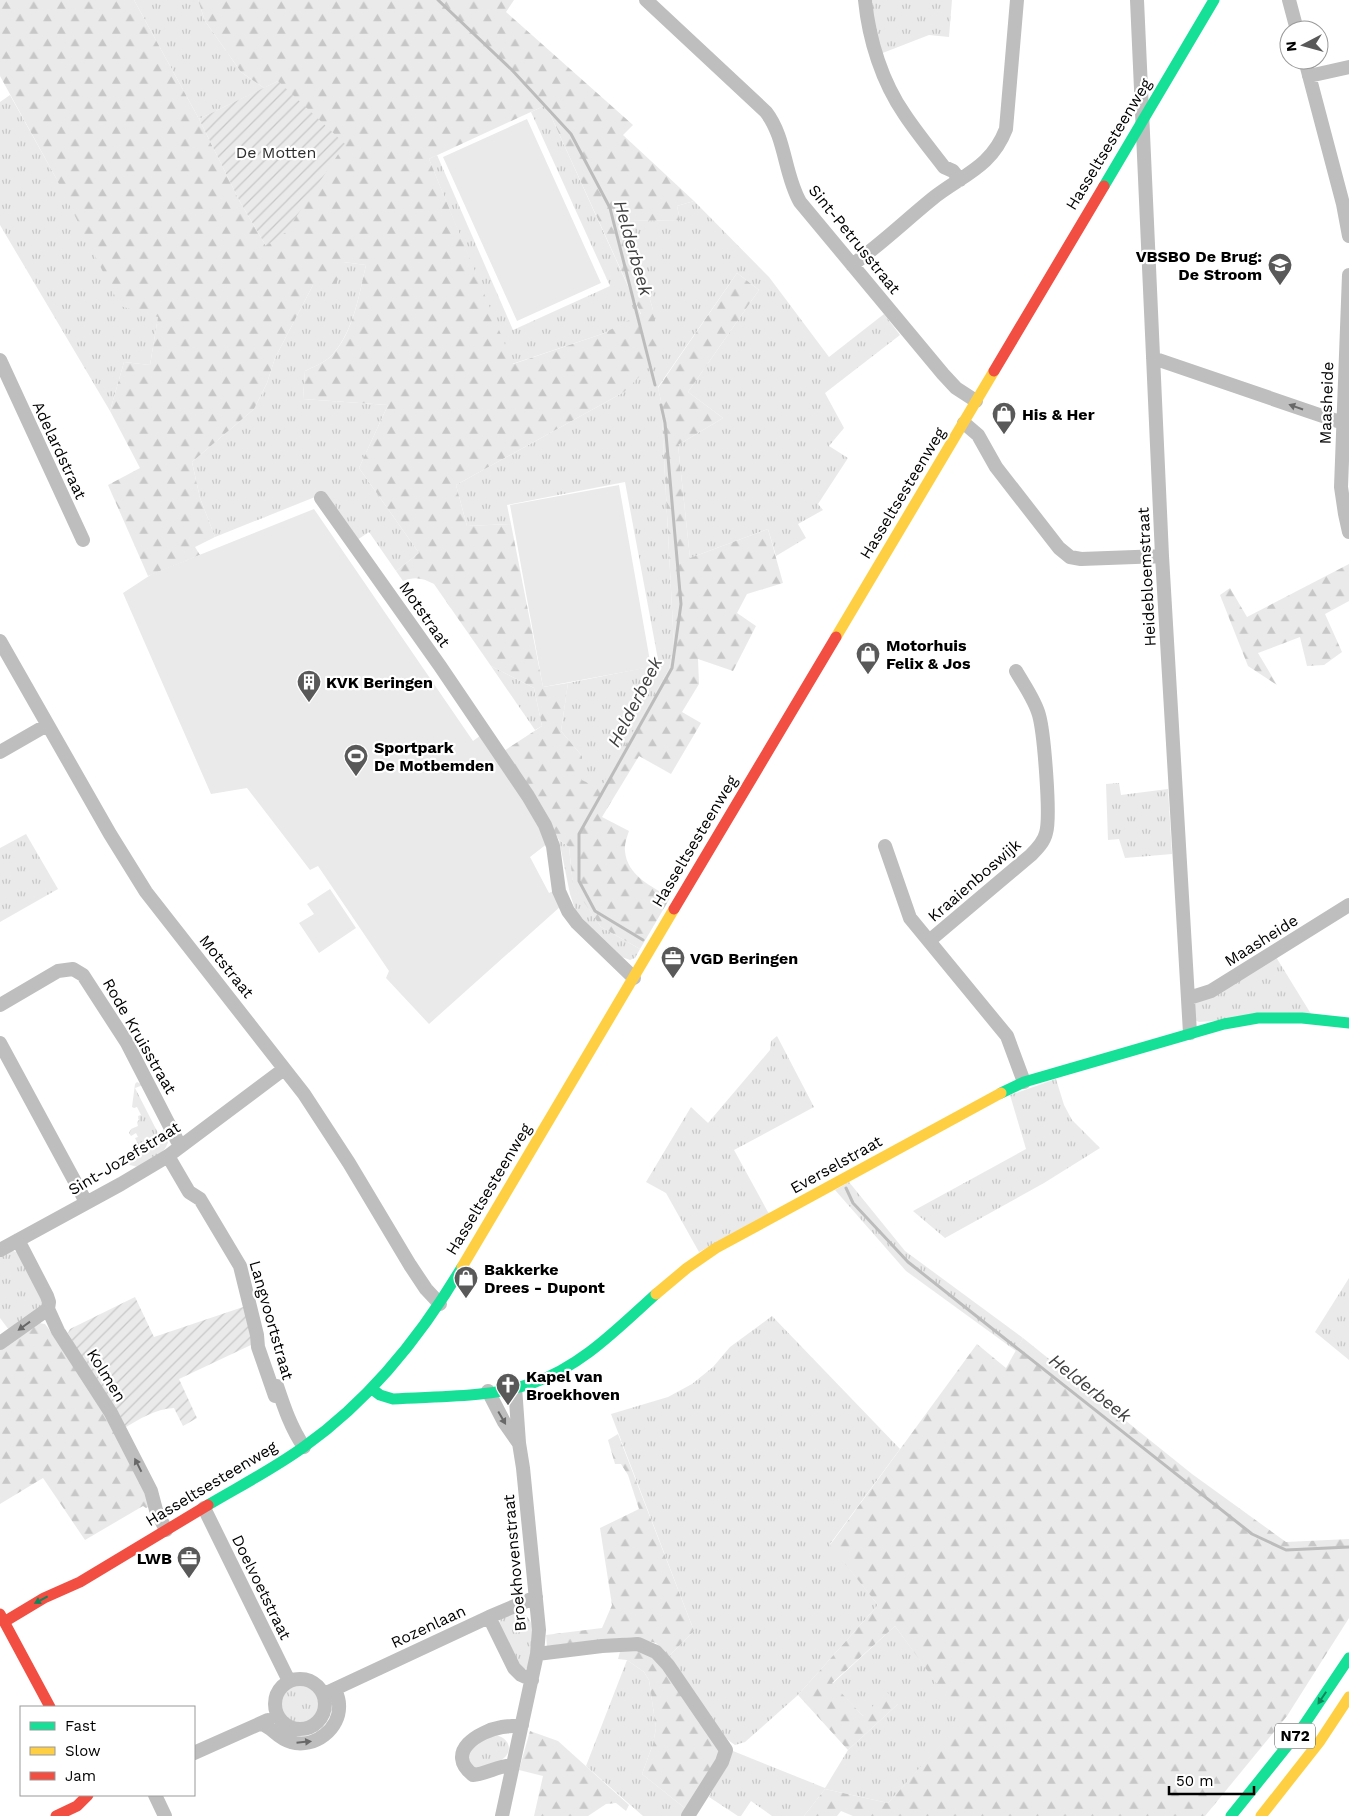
<svg xmlns="http://www.w3.org/2000/svg" width="1349" height="1816" font-family="'Work Sans',sans-serif">
  <defs>
    <pattern id="grass-tufts" width="24" height="20" patternUnits="userSpaceOnUse" patternTransform="scale(1.25)"><rect width="24" height="20" fill="#eaeaea"/><path d="M3 7l-1-3M5 7V3M7 7l1-3M15 17l-1-3M17 17v-4M19 17l1-3" fill="none" stroke="#c7c7c7"/></pattern>
    <pattern id="forest-firs" width="22" height="20" patternUnits="userSpaceOnUse" patternTransform="scale(1.25)"><rect width="22" height="20" fill="#eaeaea"/><path d="M5 1l3.5 6h-7zM16 11l3.5 6h-7z" fill="#c7c7c7"/></pattern>
    <pattern id="garden-furrows" width="10" height="10" patternUnits="userSpaceOnUse" patternTransform="scale(1.25)"><rect width="10" height="10" fill="#eaeaea"/><path d="M-1 1l2-2M0 10L10 0M9 11l2-2" fill="none" stroke="#c7c7c7"/></pattern>
  </defs>
  <rect width="100%" height="100%" fill="#fff"/>
  <path fill="url(#grass-tufts)" d="M134,0H198L205,21L241,72L264,88L199,119Z
    M872,0H952L949,37L929,35L880,54L869,4L873,3Z
    M10,95L56,178L158,317L150,365L124,362L110,411L0,225V102Z
    M546,105L641,315L602,334L512,364L429,159L437,155L513,330L610,286L531,112Z
    M694,201L769,277L829,357L884,314L900,335L825,393L844,428L829,446L848,458L818,504L823,510L798,524L806,538L776,556L768,529L690,558L678,445L723,418L688,392L759,290L737,273L658,387L661,401L674,646L669,669L600,790L582,780V756L561,731L568,683L659,665L625,482L507,505L511,524L467,526L456,485L624,392L653,310L627,221L680,220L677,206Z
    M343,262L366,265C359,295 353,335 329,358C323,363 313,367 305,371L303,399L388,405L359,468L419,553L396,571L369,532L357,540L325,493L215,537L200,498L192,462L254,409L267,383L275,358L313,285Z
    M491,666L534,688L542,726L535,730Z
    M1119,783L1121,795L1168,789L1172,854L1125,858L1119,839L1108,840L1106,784Z
    M26,834L58,889L0,922V848Z
    M559,840L569,847L573,885L601,927L640,949L635,958L630,960L622,957L576,912L570,894Z
    M1276,957L1311,1014L1199,1022L1195,1020L1192,1007L1196,1001Z
    M777,1036L814,1107L734,1150L769,1214L699,1252L666,1193L646,1182L691,1107L708,1123L770,1050L771,1041Z
    M1056,1079L1064,1105L1072,1120L1100,1148L1044,1183L945,1238L913,1211L1026,1149L1010,1095Z
    M137,1082L143,1085L135,1088L158,1133L166,1129C174,1152 155,1157 138,1167L130,1165L126,1162L129,1157L135,1153L133,1149L136,1148L134,1144L137,1142L135,1138L138,1137L136,1133L131,1136L129,1133L131,1129L138,1126L137,1122L139,1120L138,1116L141,1115L137,1107L134,1108L132,1107L135,1084Z
    M849,1182L905,1251L1023,1338L1016,1351L906,1271L835,1190Z
    M9,1250L17,1252L41,1296L43,1304L41,1307L9,1330L0,1318V1254Z
    M1349,1278V1360L1315,1332Z
    M772,1316L900,1449L830,1544L878,1605L798,1695L745,1742L735,1745C707,1726 687,1684 669,1656L694,1631L611,1414L668,1397L692,1384L713,1367L730,1347Z
    M518,1612C541,1616 532,1652 528,1668L522,1670L498,1624L501,1619Z
    M895,1626L964,1720L888,1803L825,1789L804,1816H772L751,1801L741,1816H738L709,1797L733,1751L825,1788L848,1750L898,1704L863,1716L832,1684Z
    M627,1660L644,1672L649,1680L656,1728L653,1744L642,1774L686,1809L683,1816H643L586,1766Z
    M280 1704a20 20 0 1 1 40 0a20 20 0 1 1-40 0Z
    M493,1735C504,1735 514,1745 506,1756C501,1762 482,1771 474,1768C472,1767 470,1765 468,1764V1749Z"/>
  <path fill="url(#forest-firs)" fill-rule="evenodd" d="M0,0H134L199,119L240,202L266,246L278,81L264,88L241,72L205,21L198,0H514L506,12L633,125L623,135L694,201L677,206L680,220L627,221L653,310L660,356L624,392L456,485L467,526L511,524L543,687L568,683L561,731L582,756V780L600,789L669,669L674,646L661,401L658,388L737,273L759,290L688,392L723,418L678,445L690,558L768,529L783,583L747,594L737,613L756,626L733,671L698,659L699,684L682,712L701,723L671,774L639,756L602,817L629,831C627,837 624,845 625,851C627,876 652,886 670,898L640,949L601,927L573,886L569,847L559,840L504,751L542,726L534,688L491,666L434,584C423,578 415,576 403,581L396,571L419,553L359,468L388,405L303,399L305,371C313,367 323,363 329,358C353,336 359,295 366,265L343,262L335,288L313,285L275,358L267,383L254,409L192,462L200,498L215,537L195,547L200,555L148,576L108,485L140,468L110,411L124,362L150,365L158,317L120,306L56,178L0,76ZM546,105L641,314L602,334L513,364L429,159Z
    M1349,564V601L1325,614L1342,652L1324,665L1307,666L1300,637L1258,653L1277,685L1248,666L1220,595L1230,588L1247,617Z
    M39,1323L45,1324L48,1328L107,1414L149,1495L148,1507L146,1508L143,1506L85,1540L43,1478L0,1504V1349Z
    M1023,1338L1192,1474L1286,1542L1349,1539V1618L1287,1716L1205,1816H853L841,1811L837,1816H804L825,1789L888,1803L963,1720L895,1626L832,1683L863,1716L887,1692L898,1704L848,1750L798,1695L878,1605L830,1545L977,1344L1006,1368Z
    M618,1434L694,1631L669,1656L656,1643L632,1637L547,1646L546,1635L602,1628L612,1605L600,1528L639,1509L628,1475L621,1464H615L608,1440Z
    M621,1648L638,1649L650,1653L665,1668L717,1743L720,1756L686,1809L642,1774L653,1744L656,1728L649,1680L644,1672L627,1660L618,1659Z
    M530,1731L558,1741L629,1805L626,1811L616,1803L606,1804L588,1816H534L543,1776L519,1770Z"/>
  <path fill="url(#garden-furrows)" d="M278,81L345,144L286,232L266,246L240,202L199,119Z
    M135,1297L154,1337L246,1306L253,1344L179,1379L197,1418L183,1426L174,1408C155,1409 139,1419 123,1429L68,1333L70,1329Z"/>
  <path fill="#eaeaea" d="M527,119L601,283L517,321L443,157Z
    M619,485L651,667L543,687L510,505Z
    M314,509L473,741L481,735L524,799L548,843L530,857L549,893L555,890L561,906L429,1024L386,978L389,971L318,866L310,870L247,788L211,794L123,593L152,574Z
    M330,889L356,928L319,953L299,923L314,914L307,904Z"/>
  <g fill="none" stroke-linecap="round" stroke-linejoin="round">
    <path stroke="#bcbcbc" stroke-width="3" d="M438,0L512,70L571,134L610,208L655,385
      M643,940L595,911L579,881V834L672,668L681,604L665,423L661,405
      M846,1188L853,1203L908,1262L1252,1534L1286,1550L1349,1547"/>
    <path stroke="#bebebe" stroke-width="14" d="M646,0L766,112C786,138 784,174 800,202L943,374L956,388L976,401
      M865,0C869,40 882,82 905,115C917,133 931,150 944,167L953,171L960,180
      M1137,0L1162,556L1190,1033
      M1289,0L1297,30
      M1305,60L1343,204L1349,236
      M1309,76L1349,67
      M852,265C880,245 905,221 932,199C962,175 991,168 1006,129L1017,0
      M1349,275L1341,487L1345,514L1349,532
      M1153,358L1343,423
      M0,360L83,540
      M964,423L978,435L996,467L1059,548L1070,557L1081,559L1162,556
      M321,498L440,666L528,796L545,825L553,846L559,891L568,911L577,923L634,978
      M0,641L110,834L146,892L304,1094L349,1163L410,1265L426,1289L440,1304
      M0,752L47,725
      M885,846L910,918L1007,1036L1024,1082
      M929,941L1031,855C1037,849 1044,842 1046,833C1051,817 1044,733 1039,715C1035,700 1024,685 1016,671
      M1189,998L1211,991L1349,905
      M0,1005L58,971L73,969L83,975L127,1043L180,1146
      M0,1043L86,1202
      M168,1156L189,1192L200,1199L240,1266L257,1335L258,1347L275,1396
      M18,1240L47,1296L49,1302L48,1309L58,1331L111,1413L151,1491L156,1510L166,1530
      M0,1250L121,1184L168,1156L284,1069
      M0,1343L48,1309
      M277,1386C284,1407 291,1428 304,1447
      M488,1391L504,1422L518,1442
      M204,1508L289,1681
      M489,1617L514,1668L521,1675L532,1680
      M537,1654L602,1646L638,1644L656,1652L668,1665L726,1750L722,1762L688,1816
      M275 1704a25 25 0 1 1 50 0a25 25 0 1 1-50 0Z
      M324,1694L489,1617L536,1597
      M261,1724C273,1727 276,1738 291,1742C314,1749 341,1729 339,1704C339,1699 337,1694 335,1689
      M194,1753L268,1720
      M512,1765C498,1766 486,1774 473,1775C444,1752 479,1731 502,1727C508,1726 515,1726 522,1725
      M155,1795L165,1816
      M502,1816L537,1654L539,1630L523,1468L519,1443L515,1387"/>
    <path stroke="#16e098" stroke-width="11" d="M1104,186L1214,0
      M1001,1093L1024,1082L1224,1024L1258,1018H1302L1349,1023
      M372,1389L380,1395L393,1399C439,1396 489,1398 533,1383C582,1366 618,1328 656,1294
      M208,1505C240,1486 275,1468 305,1446C371,1399 421,1336 462,1267
      M1231,1816L1304,1725L1349,1658"/>
    <path stroke="#ffcf43" stroke-width="11" d="M836,637L994,371
      M462,1267L674,909
      M656,1294L687,1268L716,1248L1001,1093
      M1261,1816L1320,1741L1349,1697"/>
    <path stroke="#f24e42" stroke-width="11" d="M994,371L1104,186
      M674,909L836,637
      M0,1614L50,1707
      M4,1622L44,1598L80,1582L208,1505
      M56,1816L77,1806L88,1795"/>
  </g>
  <defs><path id="oneway-solid" d="M-6-.8H1V-3.2L6.5 0L1 3.2V.8H-6Z" transform="scale(1.25)"/></defs>
  <g fill="#686868">
    <use href="#oneway-solid" transform="translate(1296 407) rotate(-161)"/>
    <use href="#oneway-solid" transform="translate(24 1326) rotate(144)"/>
    <use href="#oneway-solid" transform="translate(502 1418) rotate(60)"/>
    <use href="#oneway-solid" transform="translate(138 1465) rotate(-117)"/>
    <use href="#oneway-solid" transform="translate(304 1742) rotate(-6)"/>
  </g>
  <g fill="#0d865b">
    <use href="#oneway-solid" transform="translate(41 1600) rotate(152)"/>
    <use href="#oneway-solid" transform="translate(1322 1698) rotate(124)"/>
  </g>
  <defs>
    <symbol id="school-pin" viewBox="-11 -11 22 30"><path d="M0 17L-7.5 6A9.5 9.5 0 1 1 7.5 6Z" fill="#595959" stroke="#fff"/><path d="M0-5L7-2L0 1L-7-2ZM-4 1L0 2.5L4 1V4Q0 6-4 4Z" fill="#fff"/></symbol>
    <symbol id="shop-pin" viewBox="-11 -11 22 30"><path d="M0 17L-7.5 6A9.5 9.5 0 1 1 7.5 6Z" fill="#595959" stroke="#fff"/><path d="M-5-2.5h2.3a2.7 3.5 0 0 1 5.4 0H5L5.5 6h-11ZM-1.5-2.5h3a1.5 2.3 0 0 0-3 0Z" fill="#fff"/></symbol>
    <symbol id="building-pin" viewBox="-11 -11 22 30"><path d="M0 17L-7.5 6A9.5 9.5 0 1 1 7.5 6Z" fill="#595959" stroke="#fff"/><path d="M-4-6H4V6H1V3H-1V6H-4ZM-2.5-4.3h1.7v1.8h-1.7ZM.8-4.3h1.7v1.8H.8ZM-2.5-1h1.7V.8h-1.7ZM.8-1h1.7V.8H.8Z" fill="#fff"/></symbol>
    <symbol id="stadium-pin" viewBox="-11 -11 22 30"><path d="M0 17L-7.5 6A9.5 9.5 0 1 1 7.5 6Z" fill="#595959" stroke="#fff"/><path d="M0-5a6.5 5 0 1 0 0 10a6.5 5 0 1 0 0-10ZM-3.5-1.8h7v3.6h-7Z" fill="#fff"/></symbol>
    <symbol id="office-pin" viewBox="-11 -11 22 30"><path d="M0 17L-7.5 6A9.5 9.5 0 1 1 7.5 6Z" fill="#595959" stroke="#fff"/><path d="M-6-3h4V-5.5h4V-3h4V5H-6ZM-1-4.5V-3h2v-1.5ZM-6 0V1H6V0Z" fill="#fff"/></symbol>
    <symbol id="church-pin" viewBox="-11 -11 22 30"><path d="M0 17L-7.5 6A9.5 9.5 0 1 1 7.5 6Z" fill="#595959" stroke="#fff"/><path d="M-1.2-6h2.4v3.5h3.3v2.4h-3.3V6h-2.4V-.1h-3.3v-2.4h3.3Z" fill="#fff"/></symbol>
  </defs>
  <g fill-rule="evenodd">
    <use href="#school-pin" x="1266" y="251" width="28" height="38"/>
    <use href="#shop-pin" x="990" y="400" width="28" height="38"/>
    <use href="#shop-pin" x="854" y="640" width="28" height="38"/>
    <use href="#building-pin" x="295" y="668" width="28" height="38"/>
    <use href="#stadium-pin" x="342" y="742" width="28" height="38"/>
    <use href="#office-pin" x="659" y="944" width="28" height="38"/>
    <use href="#shop-pin" x="452" y="1264" width="28" height="38"/>
    <use href="#church-pin" x="494" y="1371" width="28" height="38"/>
    <use href="#office-pin" x="175" y="1544" width="28" height="38"/>
  </g>
  <g text-anchor="middle" stroke-width="4.5" stroke-linejoin="round" paint-order="stroke">
    <rect fill="#fff" stroke="#4c4c4c" stroke-width="1" x="1275" y="1723.5" width="40" height="25" rx="4"/>
    <g font-size="15" font-weight="bold" fill="#000">
      <text x="1295" y="1741">N72</text>
    </g>
    <g font-size="16" fill="#000" stroke="#fff">
      <text transform="translate(1108 144) rotate(-59)" y="6">Hasseltsesteenweg</text>
      <text transform="translate(855 239) rotate(51)" y="6">Sint-Petrusstraat</text>
      <text transform="translate(1326 403) rotate(-88)" y="6">Maasheide</text>
      <text transform="translate(60 450) rotate(65)" y="6">Adelardstraat</text>
      <text transform="translate(902 493) rotate(-59)" y="6">Hasseltsesteenweg</text>
      <text transform="translate(1146 577) rotate(-93)" y="6">Heidebloemstraat</text>
      <text transform="translate(425 614) rotate(55)" y="6">Motstraat</text>
      <text transform="translate(694 841) rotate(-59)" y="6">Hasseltsesteenweg</text>
      <text transform="translate(974 880) rotate(-41)" y="6">Kraaienboswijk</text>
      <text transform="translate(1261 940) rotate(-32)" y="6">Maasheide</text>
      <text transform="translate(227 966) rotate(51)" y="6">Motstraat</text>
      <text transform="translate(140 1036) rotate(60)" y="6">Rode Kruisstraat</text>
      <text transform="translate(124 1158) rotate(-31)" y="6">Sint-Jozefstraat</text>
      <text transform="translate(836 1164) rotate(-29)" y="6">Everselstraat</text>
      <text transform="translate(488 1189) rotate(-59)" y="6">Hasseltsesteenweg</text>
      <text transform="translate(272 1320) rotate(74)" y="6">Langvoortstraat</text>
      <text transform="translate(107 1375) rotate(58)" y="6">Kolmen</text>
      <text transform="translate(211 1483) rotate(-31)" y="6">Hasseltsesteenweg</text>
      <text transform="translate(514 1563) rotate(-95)" y="6">Broekhovenstraat</text>
      <text transform="translate(262 1587) rotate(64)" y="6">Doelvoetstraat</text>
      <text transform="translate(428 1626) rotate(-25)" y="6">Rozenlaan</text>
    </g>
    <g font-size="16" fill="#2f2f2f" stroke="#fff">
      <text x="276" y="158">De Motten</text>
    </g>
    <g font-size="16" font-weight="bold" fill="#000" stroke="#fff" text-anchor="start">
      <text x="1262" y="262" text-anchor="end">VBSBO De Brug:<tspan x="1262" dy="18">De Stroom</tspan></text>
      <text x="1022" y="420">His &amp; Her</text>
      <text x="886" y="651">Motorhuis<tspan x="886" dy="18">Felix &amp; Jos</tspan></text>
      <text x="326" y="688">KVK Beringen</text>
      <text x="374" y="753">Sportpark<tspan x="374" dy="18">De Motbemden</tspan></text>
      <text x="690" y="964">VGD Beringen</text>
      <text x="484" y="1275">Bakkerke<tspan x="484" dy="18">Drees - Dupont</tspan></text>
      <text x="526" y="1382">Kapel van<tspan x="526" dy="18">Broekhoven</tspan></text>
      <text x="172" y="1564" text-anchor="end">LWB</text>
    </g>
    <g font-size="18" font-style="italic" fill="#404040" stroke="#fff">
      <text transform="translate(633 248) rotate(74)" y="6">Helderbeek</text>
      <text transform="translate(635 702) rotate(-63)" y="6">Helderbeek</text>
      <text transform="translate(1090 1388) rotate(38)" y="6">Helderbeek</text>
    </g>
  </g>
  <rect x="20" y="1706" width="175" height="90" fill="#ffffff" stroke="#999999"/>
  <rect x="30" y="1722" width="25" height="8" fill="#16e098" stroke="#999999"/>
  <text x="65" y="1731" font-size="15" fill="#000000">Fast</text>
  <rect x="30" y="1747" width="25" height="8" fill="#ffcf43" stroke="#999999"/>
  <text x="65" y="1756" font-size="15" fill="#000000">Slow</text>
  <rect x="30" y="1772" width="25" height="8" fill="#f24e42" stroke="#999999"/>
  <text x="65" y="1781" font-size="15" fill="#000000">Jam</text>
  <g transform="translate(1304 45) rotate(264)"><circle r="24" fill="#ffffff" stroke="#999999"/>
  <path d="M0-4L9 19L0 12L-9 19Z" fill="#595959"/>
  <text y="-8" font-size="14" font-weight="bold" text-anchor="middle" fill="#000000">N</text>
  </g>
  <path d="M1169 1786v8h85v-8" fill="none" stroke="#000000" stroke-width="2.5"/>
  <text x="1176" y="1786" font-size="15" fill="#000000" stroke="#ffffff" stroke-width="4" paint-order="stroke">50 m</text>
</svg>
